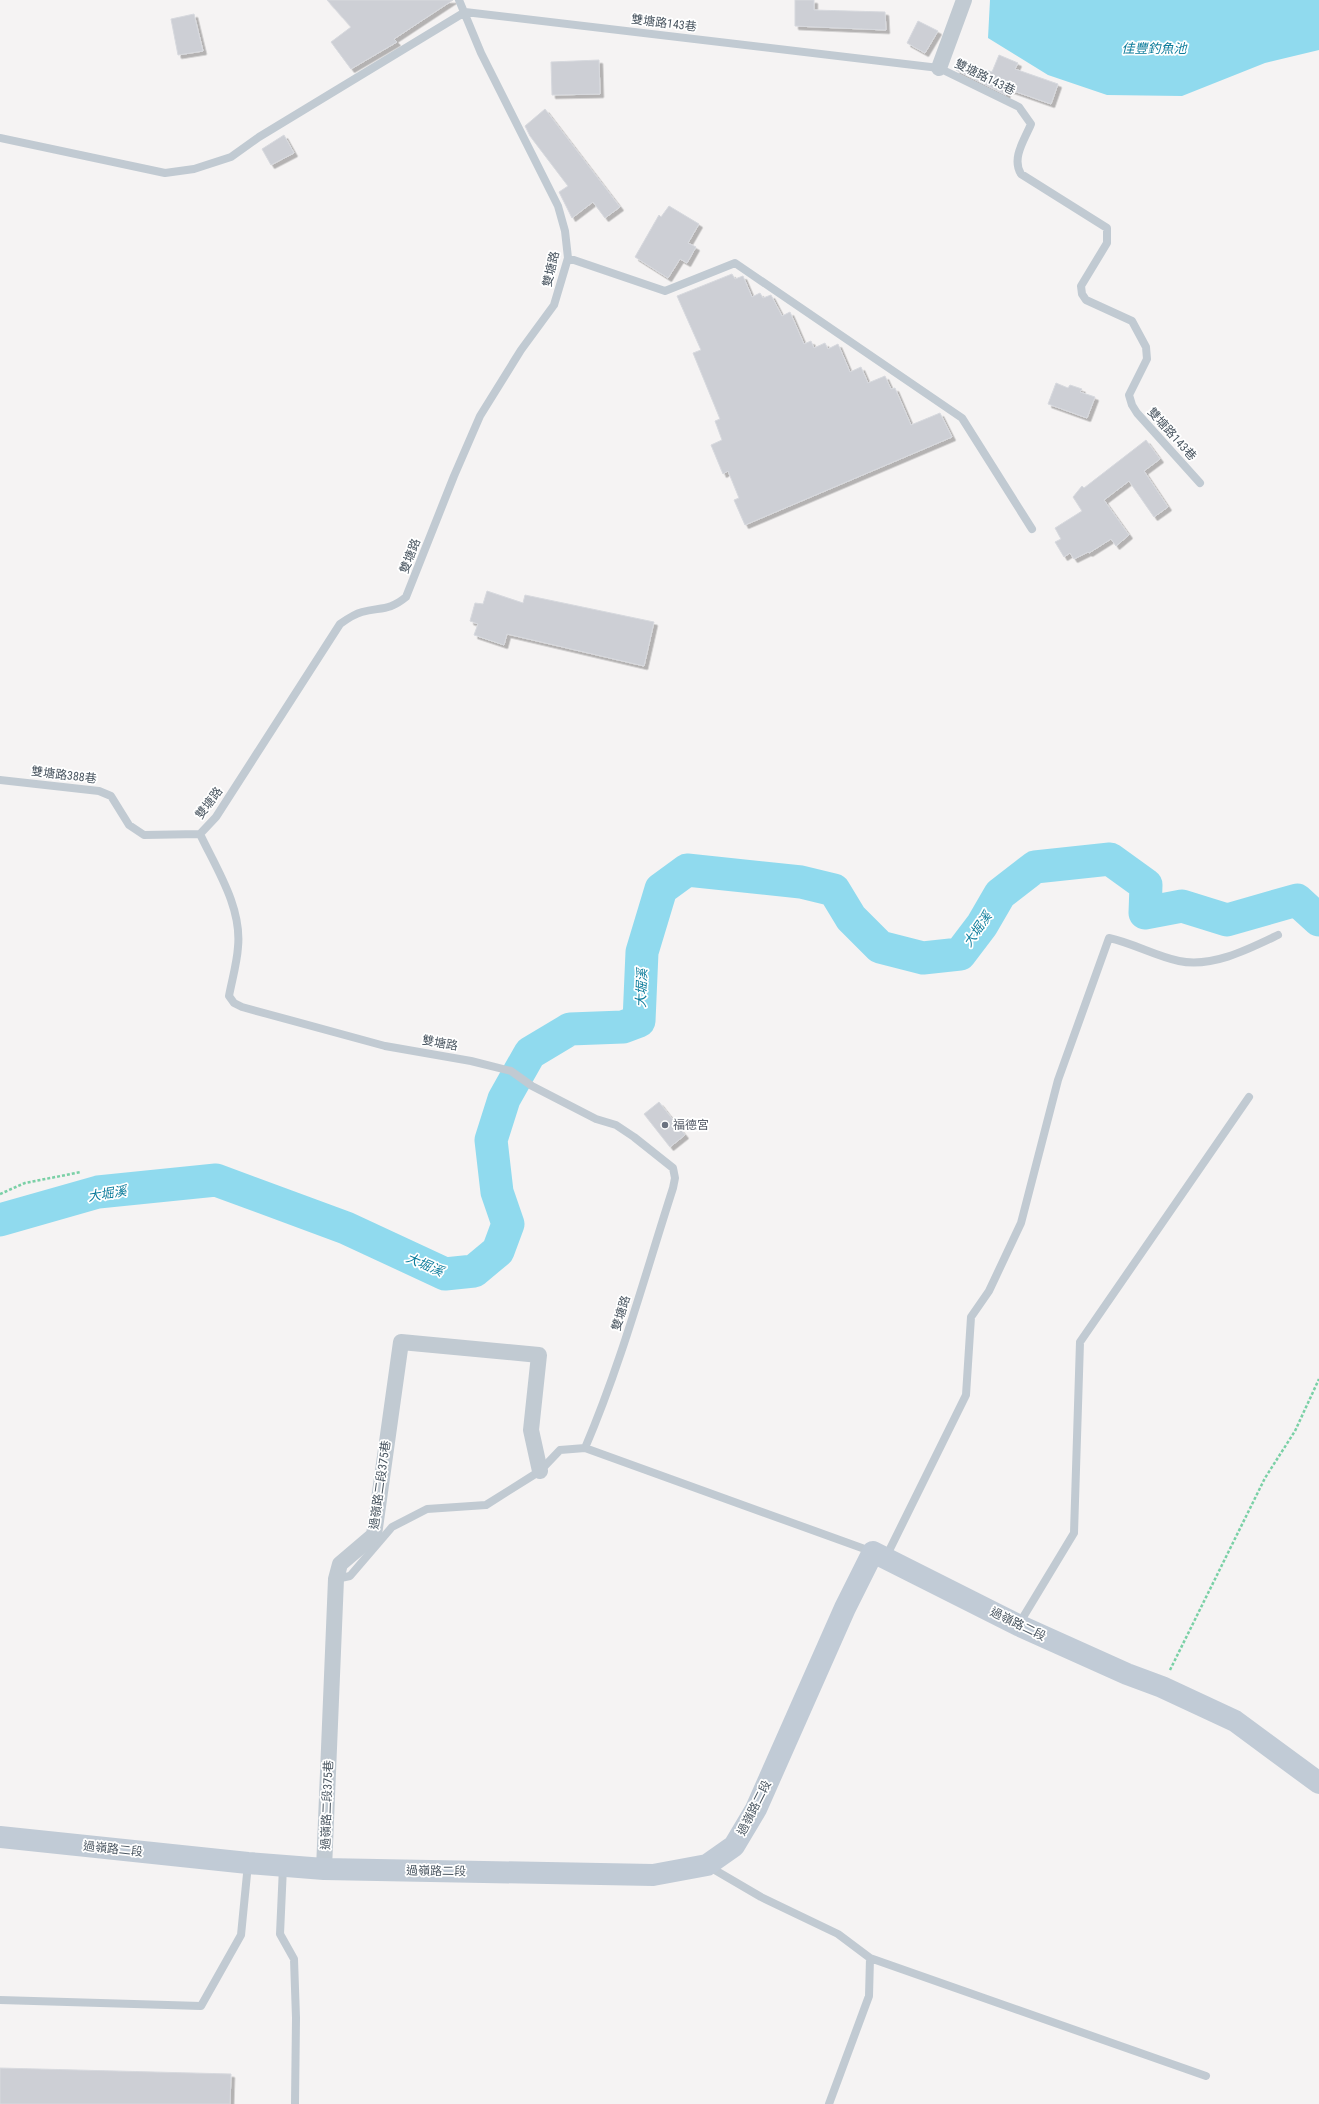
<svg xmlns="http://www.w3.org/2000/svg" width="1319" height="2104" font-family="'Roboto Condensed','Noto Sans TC',sans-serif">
  <defs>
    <filter id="shadow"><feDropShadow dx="3.5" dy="3.5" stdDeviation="0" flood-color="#0004"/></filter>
  </defs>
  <rect width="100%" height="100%" fill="#f5f3f3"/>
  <path fill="#90daee" d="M990,0H1319V50L1265,63L1182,96L1107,95L1048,75L988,38Z"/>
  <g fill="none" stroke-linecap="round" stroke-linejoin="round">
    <path stroke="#90daee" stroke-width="33" d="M0,1220L98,1192L216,1180L346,1228L445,1274L474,1271L498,1251L508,1224L497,1192L491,1140L504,1099L530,1053L570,1029L623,1027L639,1021L642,952L661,889L687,870L801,882L834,890L851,918L880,947L923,958L960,954L982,925L1000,894L1035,867L1110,859L1146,885L1145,913L1182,906L1227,920L1297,900L1319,920"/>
  </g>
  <path fill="#cdcfd5" stroke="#d7d9de" filter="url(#shadow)" d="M327,0H453L394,39L397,42L351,69L331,42L351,27Z
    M795,0H814V10L885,12L886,30L795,26Z
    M194,14L203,51L178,55L171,19Z
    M918,21L938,31L925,53L907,43Z
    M999,55L1018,63L1015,69L1058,84L1051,104L1008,89L1006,95L956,70L959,60L992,72Z
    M599,60L600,94L552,95L551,62Z
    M545,109L620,207L605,218L593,202L572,218L559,192L568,186L530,136L525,126Z
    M284,135L294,153L271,165L262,149Z
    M669,206L699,224L688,243L696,247L687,263L680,259L668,278L635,257L659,215L661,217Z
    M732,274L735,279L743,276L752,297L760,293L763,298L771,295L782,316L790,312L804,344L811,341L814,348L825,343L828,349L838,344L850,372L861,367L868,383L885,376L891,389L895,388L911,425L940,413L952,437L745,525L734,500L739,498L728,471L723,474L711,445L722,440L715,421L720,419L693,353L701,350L677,296Z
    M1056,383L1068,388L1070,385L1082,389L1080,392L1095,397L1087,418L1048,404Z
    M1146,440L1160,459L1144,471L1168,507L1154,517L1129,481L1104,500L1129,535L1116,546L1111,539L1089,553L1088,552L1074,559L1070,553L1064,557L1055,542L1061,539L1055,528L1082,511L1073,497L1082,486L1084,488Z
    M487,591L523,603L525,595L654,622L644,666L507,634L504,645L474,635L478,624L470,621L475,603L483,604Z
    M659,1102L685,1135L670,1147L644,1114Z
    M0,2068L231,2074L230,2104H0Z"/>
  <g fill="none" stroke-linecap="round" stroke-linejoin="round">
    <path stroke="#7ad0a6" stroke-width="2.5" stroke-dasharray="3 2" stroke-linecap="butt" d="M0,1194L25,1183L81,1172
      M1170,1670L1265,1478L1295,1431L1319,1379"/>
    <path stroke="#c1cad2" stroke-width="8" d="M459,0L481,53L558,206L565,231L568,258L554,305L521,350L480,416L454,476L406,597C389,611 381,607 362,612C354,614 347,619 340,624L216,817L200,834C216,868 242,907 238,947C237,963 232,980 229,996L234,1003L242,1007L385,1046L471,1061L511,1071L532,1086L596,1119L616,1125L634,1137L673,1168L675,1178L673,1188C645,1275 621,1364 585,1448
      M465,12L939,68L1019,107L1031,124C1025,139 1011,158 1021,174L1107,228V243L1081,286L1082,294L1086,300L1132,321L1146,347L1147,359L1129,395L1132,405L1137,413L1200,483
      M0,138L165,173L194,169L231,157L259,137L465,12
      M568,258L665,291L735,263L962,418L1032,529
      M0,780L99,791L111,796L129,825L144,835L200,834
      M886,1557L966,1395L971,1317L989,1291L1021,1223L1058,1080L1109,938C1133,943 1155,956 1179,961C1212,968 1249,949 1278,935
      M336,1579L350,1576L392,1527L427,1509L486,1505L540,1471L560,1450L585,1448L873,1552
      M1019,1624L1074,1533L1080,1342L1249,1097
      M708,1866L761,1897L838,1934L870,1958L869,1996L829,2104
      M283,1867L280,1934L294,1959L296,2018L295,2104
      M870,1958L1206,2076
      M0,2000L201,2006L241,1935L248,1864"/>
    <path stroke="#c1cad2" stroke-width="16" d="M939,68L964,0
      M324,1869L336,1579L340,1564L374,1535L401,1342L539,1355L531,1430L540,1471"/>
    <path stroke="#c1cbd6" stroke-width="22" d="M0,1837L248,1863L324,1869L653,1875L707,1865L734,1846L756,1809L845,1608L873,1552L1018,1625L1127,1674L1162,1687L1235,1721L1319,1783"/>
  </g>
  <circle fill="#6b7280" stroke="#fff" stroke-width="1.5" cx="665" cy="1125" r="4"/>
  <g text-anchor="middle" stroke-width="3.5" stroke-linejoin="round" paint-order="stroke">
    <g font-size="12" fill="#4a5661" stroke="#fff">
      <text transform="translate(664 23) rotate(7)" y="4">雙塘路143巷</text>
      <text transform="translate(985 77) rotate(26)" y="4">雙塘路143巷</text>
      <text transform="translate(551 269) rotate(-77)" y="4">雙塘路</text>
      <text transform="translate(1172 434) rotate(48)" y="4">雙塘路143巷</text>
      <text transform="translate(410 556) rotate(-69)" y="4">雙塘路</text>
      <text transform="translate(64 775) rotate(7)" y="4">雙塘路388巷</text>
      <text transform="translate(209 803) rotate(-53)" y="4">雙塘路</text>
      <text transform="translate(440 1043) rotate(10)" y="4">雙塘路</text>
      <text transform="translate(621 1313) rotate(-73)" y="4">雙塘路</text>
      <text transform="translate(380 1485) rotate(-82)" y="4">過嶺路二段375巷</text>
      <text transform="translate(1018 1624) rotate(26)" y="4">過嶺路二段</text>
      <text transform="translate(327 1805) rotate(-88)" y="4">過嶺路二段375巷</text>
      <text transform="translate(754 1808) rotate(-63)" y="4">過嶺路二段</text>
      <text transform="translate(113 1849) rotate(6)" y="4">過嶺路二段</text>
      <text transform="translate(436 1871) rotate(1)" y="4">過嶺路二段</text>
    </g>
    <g font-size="12" fill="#5b616d" stroke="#fff" text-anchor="start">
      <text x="673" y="1129">福德宮</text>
    </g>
    <g font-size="13" font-style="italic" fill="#0c7c9b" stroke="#fff">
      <text x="1154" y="53">佳豐釣魚池</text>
      <text transform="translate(977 929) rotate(-55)" y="5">大堀溪</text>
      <text transform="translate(641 988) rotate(-88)" y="5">大堀溪</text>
      <text transform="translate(107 1193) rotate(-9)" y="5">大堀溪</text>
      <text transform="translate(425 1264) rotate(23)" y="5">大堀溪</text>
    </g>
  </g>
</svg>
